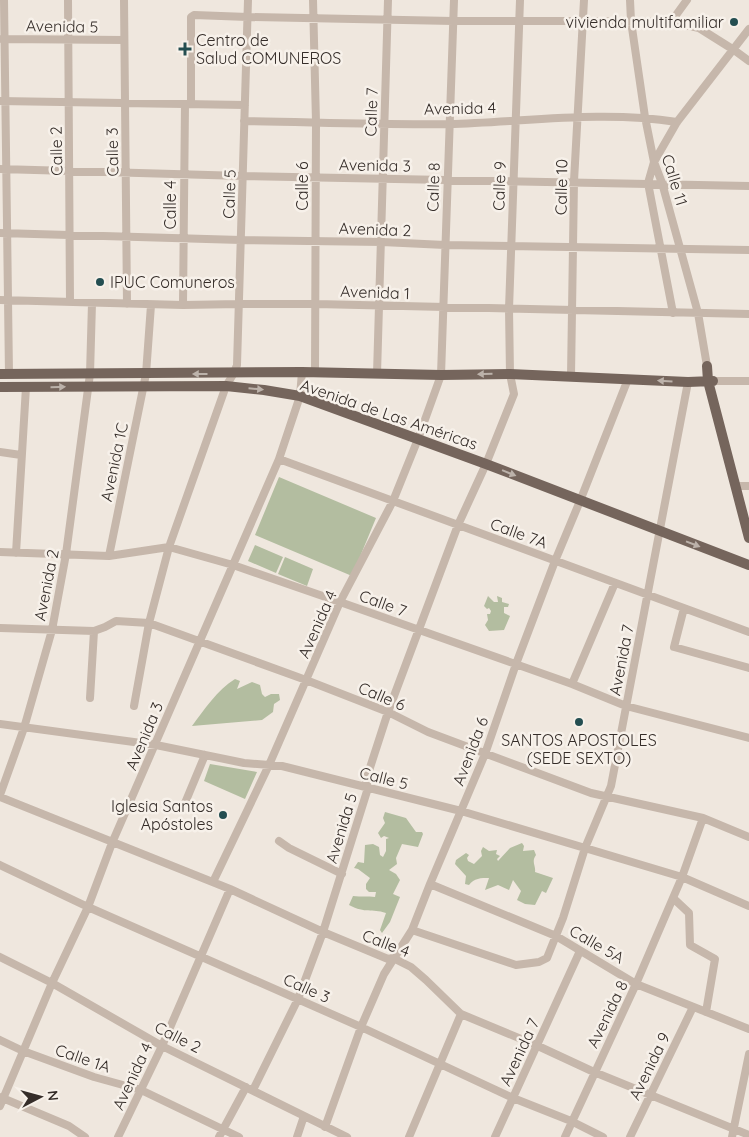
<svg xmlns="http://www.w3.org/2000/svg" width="749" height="1137" font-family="Quicksand,sans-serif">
  <rect width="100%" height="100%" fill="#efe7de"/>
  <path fill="#b3bda0" d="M279,477L376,518L352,576L255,535Z
    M255,545L283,557L276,573L248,561Z
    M285,557L313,569L307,586L278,574Z
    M488,596L494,602H498L497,596L502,598V602L509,604L508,607H504V613L510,616L504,630L489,631L485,625L488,620L487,614H490L491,611L489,608L487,609L484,606Z
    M235,679L240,681L237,689L252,682L260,685L262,694L265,697L271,694H279L280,700L274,704L273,712L262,720L192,726C204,710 217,690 235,679Z
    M210,764L257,772L245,799L204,781Z
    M385,812L406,818L416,832H422L423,834L418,847L402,844L396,858L397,864L389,870L396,874L400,880L393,894L400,897L390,922L382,933L380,930L386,913C371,908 366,914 349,905L353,896C361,897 368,896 375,897L376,892H369L366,889V884L370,878L358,869L354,868L358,862L364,863L365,845L373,844L379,847L380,855L383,857L386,851V839L389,838L384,836L381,838L378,833L385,823L383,818Z
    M522,843L524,846L523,851L534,850L536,855C531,862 536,865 535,872L553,878L546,893L542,891L535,905L525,904L517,900L521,891L513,880L509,890L498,885L485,890L489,878C481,878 474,878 469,885L465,884L466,876L455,864L456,860L466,853L469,855L467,858L468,861L474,864L482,856L481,851L483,847L489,851L497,850L496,854L500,856L497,859L498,861L510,848Z"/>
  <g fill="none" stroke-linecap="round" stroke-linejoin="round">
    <path stroke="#c6b7ab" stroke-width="8" d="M4,0L9,374
      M68,0L70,302
      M124,0L127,304
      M313,0L316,122L315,372
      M630,0L631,21L645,117L654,162L662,183L698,313L707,366
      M671,22L687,0
      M2,39L124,40
      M0,101L245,105
      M191,104V17L194,15L248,17L453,21H582L671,22L699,28L734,50L749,61
      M244,121C312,122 382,125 449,124C525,122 602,110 677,122
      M0,169L243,176L749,186
      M0,233L241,240L382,242L445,245L749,250
      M0,300L183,305L239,304H316L749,314
      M183,305L185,104
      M673,313L648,183L654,162L677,122L749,29
      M377,374L388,0
      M571,376L574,181L584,0
      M713,381H749
      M0,452L21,455
      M279,459L749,632
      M740,486H749
      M0,552L109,556L169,547L233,565L340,602L572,684L626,706L749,738
      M16,553L26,387
      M109,556L146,374L151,305
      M684,608L674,647L749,668
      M0,628L94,631L105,627L116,621L149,623L306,680L388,712L428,732L591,793L703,818L749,837
      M572,684L615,583
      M90,698L94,631
      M134,706L149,623L169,547L226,386L234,373L237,365L248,0
      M0,724L156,745L244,763L282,766L461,811L682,877L749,906
      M0,795L24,728L52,630L66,554L90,374L92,303
      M0,797L230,889L323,932L388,959L393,958L411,967L426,980L461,1014L538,1046L594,1072L749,1135
      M185,803L205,755
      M279,841L289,848L342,874
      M0,865L88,907L361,1027L513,1098L571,1121L603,1137
      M213,882L269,765L340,602L393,501L418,439L441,375L454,0
      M430,884L556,936L636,984L749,1029
      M673,898L689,913L690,945L715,959L706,1012
      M412,930L516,965L539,962L547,958L563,918L585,848L611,786L688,382
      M0,957L52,983L162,1046L347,1137
      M0,1040L23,1051L94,1077L141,1090L239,1137
      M253,1090L298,999L323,932L368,788L366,780L388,712L458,525L486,464L514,394L510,374L509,309L520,0
      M0,1097L69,1126L85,1137
      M0,1106L52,983L88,907L112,843L279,459L300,396L302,372
      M325,1127L361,1027L384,974L412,930L430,884L485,754L516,664L555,561L580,501L628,379
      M118,1137L162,1046L230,889
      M219,1137L246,1087
      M297,1137L304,1116
      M409,1137L461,1014
      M495,1137L580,951
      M565,1137L636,984L682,877L703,818
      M630,1137L693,1007
      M732,1137L749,1054"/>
    <path stroke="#75655c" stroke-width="10" d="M707,366L708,381L749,538
      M0,374L302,372L441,375L510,374L688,382L713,381
      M0,387L226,386L264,390L300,396L486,464L749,565"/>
  </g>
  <defs><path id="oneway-solid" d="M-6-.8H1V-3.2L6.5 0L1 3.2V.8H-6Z" transform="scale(1.25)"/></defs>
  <g fill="#bcb2aa">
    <use href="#oneway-solid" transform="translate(200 374) rotate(180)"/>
    <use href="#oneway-solid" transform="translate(485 374) rotate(179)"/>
    <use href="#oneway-solid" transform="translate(665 381) rotate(-177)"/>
    <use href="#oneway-solid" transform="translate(58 387) rotate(-1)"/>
    <use href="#oneway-solid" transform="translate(256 389) rotate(5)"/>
    <use href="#oneway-solid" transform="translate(509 473) rotate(22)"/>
    <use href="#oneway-solid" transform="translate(693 544) rotate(21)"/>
  </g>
  <g fill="#244e51" stroke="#f7f1ea" stroke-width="2">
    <circle cx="734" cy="22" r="5"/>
    <path d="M182.5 41.5h5v5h5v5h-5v5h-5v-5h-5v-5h5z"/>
    <circle cx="100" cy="282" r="5"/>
    <circle cx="579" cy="722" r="5"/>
    <circle cx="223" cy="815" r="5"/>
  </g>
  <g text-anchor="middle" stroke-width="5" stroke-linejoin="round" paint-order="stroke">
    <g font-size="16" fill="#352d29" stroke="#f7f1ea" text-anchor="end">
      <text x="724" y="28">vivienda multifamiliar</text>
      <text x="196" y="46" text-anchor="start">Centro de<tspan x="196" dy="18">Salud COMUNEROS</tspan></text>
      <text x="110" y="288" text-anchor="start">IPUC Comuneros</text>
      <text x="579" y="746" text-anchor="middle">SANTOS APOSTOLES<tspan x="579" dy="18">(SEDE SEXTO)</tspan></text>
      <text x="213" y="812">Iglesia Santos<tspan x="213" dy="18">Apóstoles</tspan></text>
    </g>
    <g font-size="16" fill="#352d29" stroke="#f7f1ea">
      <text transform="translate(62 26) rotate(1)" y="6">Avenida 5</text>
      <text transform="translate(460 108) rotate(-1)" y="6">Avenida 4</text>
      <text transform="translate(371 112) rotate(-88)" y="6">Calle 7</text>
      <text transform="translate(56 151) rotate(-91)" y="6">Calle 2</text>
      <text transform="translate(112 152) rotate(-91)" y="6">Calle 3</text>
      <text transform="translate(375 165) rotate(1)" y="6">Avenida 3</text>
      <text transform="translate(675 180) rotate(73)" y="6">Calle 11</text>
      <text transform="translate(302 186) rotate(-90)" y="6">Calle 6</text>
      <text transform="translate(499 186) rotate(-88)" y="6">Calle 9</text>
      <text transform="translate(433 187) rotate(-88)" y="6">Calle 8</text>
      <text transform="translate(561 187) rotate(-89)" y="6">Calle 10</text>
      <text transform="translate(229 194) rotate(-88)" y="6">Calle 5</text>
      <text transform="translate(170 205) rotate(-90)" y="6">Calle 4</text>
      <text transform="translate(375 229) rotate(2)" y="6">Avenida 2</text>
      <text transform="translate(375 292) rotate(2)" y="6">Avenida 1</text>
      <text transform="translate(389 414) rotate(19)" y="6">Avenida de Las Américas</text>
      <text transform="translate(114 462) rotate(-78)" y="6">Avenida 1C</text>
      <text transform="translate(519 533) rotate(20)" y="6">Calle 7A</text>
      <text transform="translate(46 585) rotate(-79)" y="6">Avenida 2</text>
      <text transform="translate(383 603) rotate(20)" y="6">Calle 7</text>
      <text transform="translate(317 624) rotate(-66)" y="6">Avenida 4</text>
      <text transform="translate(621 660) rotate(-79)" y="6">Avenida 7</text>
      <text transform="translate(382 696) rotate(23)" y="6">Calle 6</text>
      <text transform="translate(144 736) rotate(-67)" y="6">Avenida 3</text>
      <text transform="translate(470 751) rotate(-69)" y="6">Avenida 6</text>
      <text transform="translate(384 778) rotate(14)" y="6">Calle 5</text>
      <text transform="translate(341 828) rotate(-73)" y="6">Avenida 5</text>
      <text transform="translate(386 943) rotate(21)" y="6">Calle 4</text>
      <text transform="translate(597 944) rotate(30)" y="6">Calle 5A</text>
      <text transform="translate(307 988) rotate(24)" y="6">Calle 3</text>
      <text transform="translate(607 1014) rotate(-64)" y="6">Avenida 8</text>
      <text transform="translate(178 1037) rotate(27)" y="6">Calle 2</text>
      <text transform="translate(519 1052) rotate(-65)" y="6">Avenida 7</text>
      <text transform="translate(83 1058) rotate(19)" y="6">Calle 1A</text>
      <text transform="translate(649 1066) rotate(-64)" y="6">Avenida 9</text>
      <text transform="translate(132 1076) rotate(-65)" y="6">Avenida 4</text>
    </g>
  </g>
  <g transform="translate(40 1097) rotate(84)" stroke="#f7f1ea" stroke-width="4" paint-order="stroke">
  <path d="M0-4L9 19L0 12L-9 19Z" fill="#352d29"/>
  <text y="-8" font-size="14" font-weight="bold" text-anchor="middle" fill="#352d29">N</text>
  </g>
</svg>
